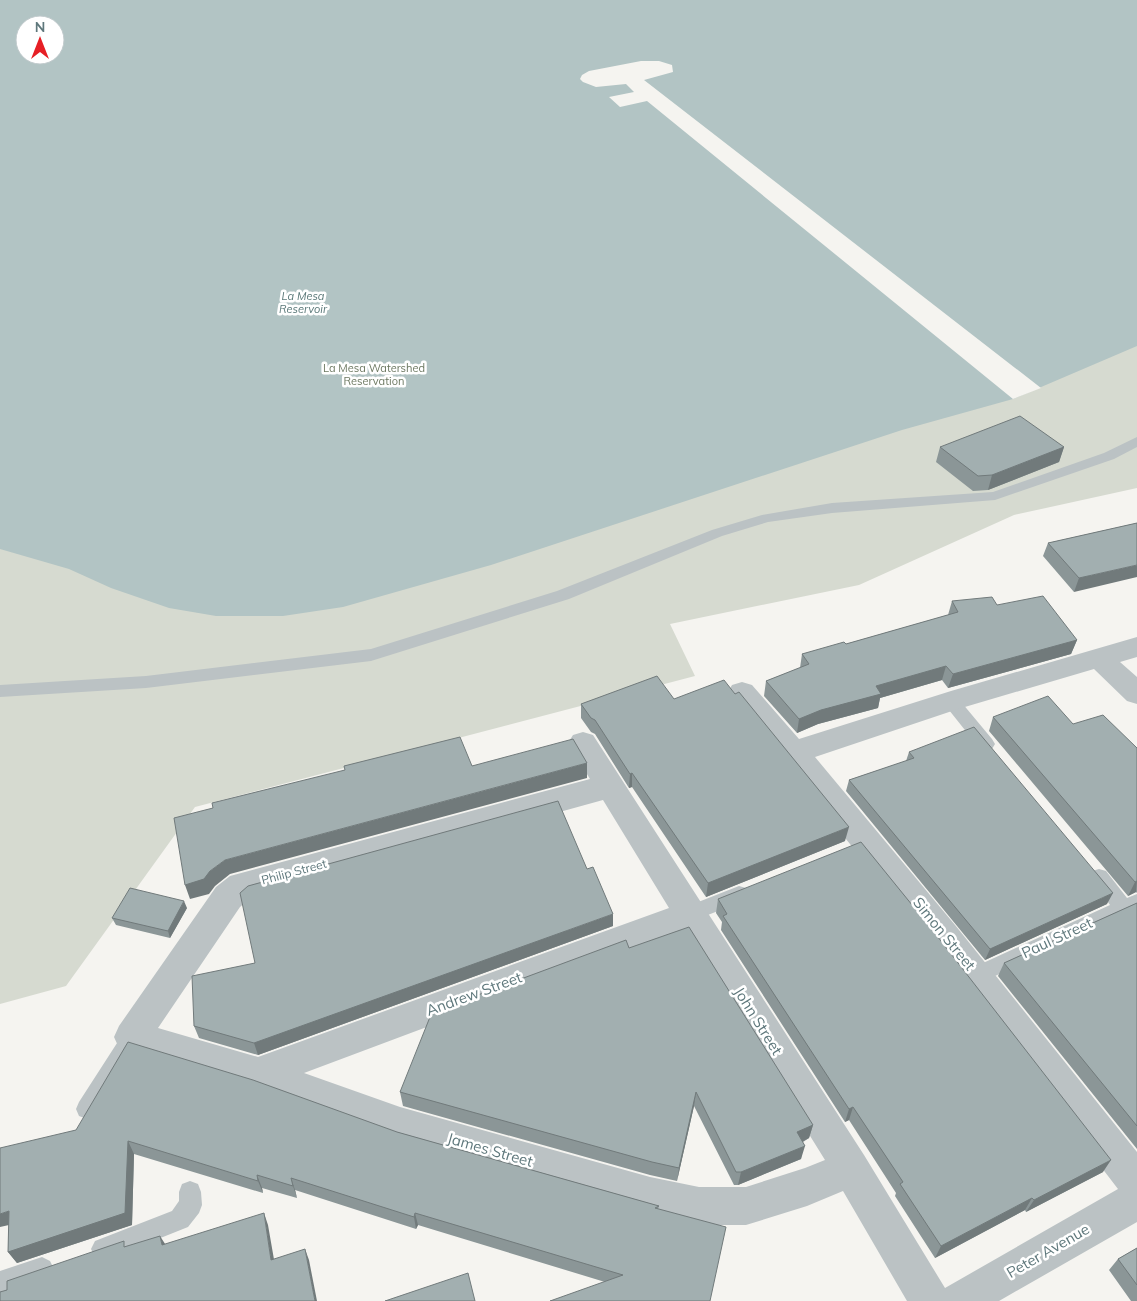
<svg xmlns="http://www.w3.org/2000/svg" width="1137" height="1301" font-family="Mulish,sans-serif">
  <rect width="100%" height="100%" fill="#f5f4f0"/>
  <path fill="#d6dad0" fill-rule="evenodd" d="M0,0H1137V488L1014,515L859,585L670,624L695,676L195,807L66,986L0,1004ZM25,25H55V55H25Z"/>
  <path fill="#b2c4c4" fill-rule="evenodd" d="M0,0H1137V346L1013,399L902,430L491,565L343,607L283,616H216L169,608L111,588L69,569L0,549ZM25,25H55V55H25Z"/>
  <path fill="#f5f4f0" d="M641,61H659L672,65L673,72L644,80L1041,388L1013,399L647,101L620,107L609,97L634,92L626,84L596,87L583,82L580,79L582,75L589,71Z"/>
  <g fill="none" stroke-linecap="round" stroke-linejoin="round">
    <path fill="#bbc2c4" fill-rule="evenodd" d="M1137,437V447L1114,459L995,500L832,513L768,522L722,536L569,599L371,661L146,688L0,697V685L146,676L371,649L557,591L712,530L762,515L832,503L993,492L1104,453Z
      M951,695L957,697L992,739L995,744L992,749L986,751L980,749L945,705L943,701L945,697Z
      M1099,869L1106,871L1127,898L1137,894V911L984,981L977,984L970,981L967,975L970,969L1110,905L1090,877L1092,871Z
      M739,886L746,888L749,894L746,900L690,922L683,920L680,914L683,908Z
      M126,1037L133,1040L137,1047L133,1054L95,1116L87,1119L79,1116L76,1109L79,1102L119,1040Z
      M190,1181L198,1184L201,1192L202,1205L199,1213L188,1227L103,1261L95,1257L91,1249L95,1241L172,1211L179,1201V1192L182,1184Z
      M42,1257L50,1261L54,1269L50,1277L0,1295V1271Z"/>
    <path fill="#bbc2c4" fill-rule="evenodd" d="M1137,637V657L1120,662L1137,677V704L1127,701L1094,669L958,709L815,757L955,925L1137,1152V1222L999,1301H907L843,1191L807,1206L746,1225H699L650,1215L400,1143L258,1091L132,1053L119,1048L114,1037L119,1026L216,887L230,876L590,779L568,743L573,735L583,732L593,735L864,1155L945,1288L1118,1189L931,945L728,692L732,685L742,682L752,685L799,739L951,691ZM603,800L669,908L258,1057L158,1028L240,907L251,897ZM683,931L825,1160L805,1168L746,1187H699L650,1177L400,1107L304,1073Z"/>
  </g>
  <path fill="#8b9697" d="M940,447H1064L1059,462L988,490L973,491L936,462Z
    M1137,523L1074,592L1043,556L1048,543Z
    M952,601L997,605L1077,640L1071,654L948,688L942,680L880,698L878,708L818,724L797,733L764,696L766,681L800,668L802,654L846,644L948,615Z
    M674,699L845,841L706,897L632,787L629,788L595,734L591,732L581,718V704Z
    M993,717L1073,724L1137,748V893L1136,892L1128,896L989,731Z
    M909,752L1107,904L985,960L846,791L849,780L906,761Z
    M718,899L1103,1172L1026,1212L1025,1210L935,1258L895,1196L896,1193L849,1120L845,1122L721,930L722,922L716,913Z
    M1137,903V1149L998,976L1004,963Z
    M187,908L170,938L116,925L112,918Z
    M613,926L258,1055L199,1038L194,1026L255,963Z
    M629,948L813,1125L809,1138L803,1142L801,1159L738,1185H734L694,1106L677,1181L650,1175L403,1106L400,1092Z
    M76,1130L397,1132L659,1206L658,1209L710,1301L605,1282L418,1225L416,1229L295,1190L297,1198L262,1188L263,1193L134,1154L132,1225L17,1263L8,1252L9,1225Z
    M1137,1248V1301H1131L1109,1270L1118,1259Z"/>
  <path fill="#717a7b" d="M1064,447L1059,462L988,490L992,475Z
    M1137,565V577L1074,592L1079,578Z
    M1077,640L1071,654L948,688L953,674Z
    M946,666L942,680L880,698L878,708L818,724L797,733L799,719L876,686Z
    M587,763V778L230,874L215,886L209,894L190,899L185,885L210,871L225,860Z
    M632,773V787L629,788L630,774Z
    M849,827L845,841L706,897L708,883Z
    M1137,881L1136,892L1128,896L1135,882Z
    M1113,893L1107,904L985,960L990,949Z
    M184,901L187,908L170,938L168,931Z
    M613,914V926L258,1055L254,1043Z
    M696,1092L694,1106L677,1181L679,1168Z
    M853,1107L849,1120L845,1122L849,1109Z
    M813,1125L809,1138L794,1146L797,1132Z
    M128,1141L134,1154L132,1225L17,1263L8,1252Z
    M805,1146L801,1159L738,1185L741,1172Z
    M1111,1160L1103,1172L1026,1212L1034,1200Z
    M257,1175L262,1188L263,1193L258,1181Z
    M291,1178L295,1190L297,1198L293,1186Z
    M1032,1198L1025,1210L935,1258L941,1246Z
    M9,1211L18,1223L0,1227V1214Z
    M264,1213L268,1225L276,1271L271,1260Z
    M415,1213L418,1225L416,1229L414,1217Z
    M160,1236L167,1247L162,1245Z
    M305,1249L309,1260L317,1301H315Z"/>
  <path fill="#a2afb0" stroke="#717a7b" d="M1020,416L1064,447L992,475L978,476L940,447Z
    M1137,523V565L1079,578L1048,543Z
    M1043,596L1077,640L953,674L946,666L876,686L881,694L821,710L799,719L766,681L809,664L802,654L844,642L846,644L958,612L952,601L992,597L997,605Z
    M657,676L674,699L724,680L735,694L739,692L849,827L708,883L632,773L630,774L595,720L591,718L581,704Z
    M1048,696L1073,724L1103,715L1137,748V881L1135,882L993,717Z
    M974,727L1113,893L990,949L849,780L914,758L909,752Z
    M460,737L472,766L573,739L587,763L225,860L210,871L204,879L185,885L174,818L213,808L212,803L345,770L344,766Z
    M558,801L587,869L593,867L613,914L254,1043L194,1026L192,976L255,963L240,893L248,886Z
    M861,842L934,932L1111,1160L1034,1200L1032,1198L941,1246L900,1184L903,1182L853,1107L849,1109L723,916L727,914L718,899Z
    M130,888L184,901L168,931L112,918Z
    M1137,903V1126L1004,963Z
    M689,927L813,1125L797,1132L805,1146L741,1172H736L696,1092L679,1168L652,1162L400,1092L432,1012L626,940L629,948Z
    M128,1042L253,1080L397,1132L659,1206L655,1208L726,1227L710,1301H550L623,1275L415,1213L414,1217L291,1178L293,1186L257,1175L258,1181L128,1141L125,1213L8,1252L9,1211L0,1214V1148L76,1130Z
    M264,1213L271,1260L305,1249L315,1301H0V1292L7,1290V1281L124,1241V1247L160,1236L162,1245Z
    M1137,1248V1285L1118,1259Z
    M468,1273L475,1301H385Z"/>
  <g text-anchor="middle" stroke-width="5" stroke-linejoin="round" paint-order="stroke">
    <g font-size="11" font-style="italic" fill="#5a7878" stroke="#fff">
      <text x="303" y="300">La Mesa<tspan x="303" dy="13">Reservoir</tspan></text>
    </g>
    <g font-size="11" fill="#6d7962" stroke="#fff">
      <text x="374" y="372">La Mesa Watershed<tspan x="374" dy="13">Reservation</tspan></text>
    </g>
    <g font-size="12" fill="#5f787c" stroke="#fff">
      <text transform="translate(294 872) rotate(-15)" y="4">Philip Street</text>
    </g>
    <g font-size="15" fill="#5f787c" stroke="#fff">
      <text transform="translate(944 934) rotate(51)" y="5">Simon Street</text>
      <text transform="translate(1057 938) rotate(-25)" y="5">Paul Street</text>
      <text transform="translate(474 994) rotate(-20)" y="5">Andrew Street</text>
      <text transform="translate(758 1021) rotate(58)" y="5">John Street</text>
      <text transform="translate(490 1150) rotate(16)" y="5">James Street</text>
      <text transform="translate(1048 1251) rotate(-30)" y="5">Peter Avenue</text>
    </g>
  </g>
  <g transform="translate(40 40)"><circle r="24" fill="#ffffff" stroke="#bfc9cb"/>
  <path d="M0-4L9 19L0 12L-9 19Z" fill="#e61f25"/>
  <text y="-8" font-size="14" font-weight="bold" text-anchor="middle" fill="#5f787c">N</text>
  </g>
</svg>
